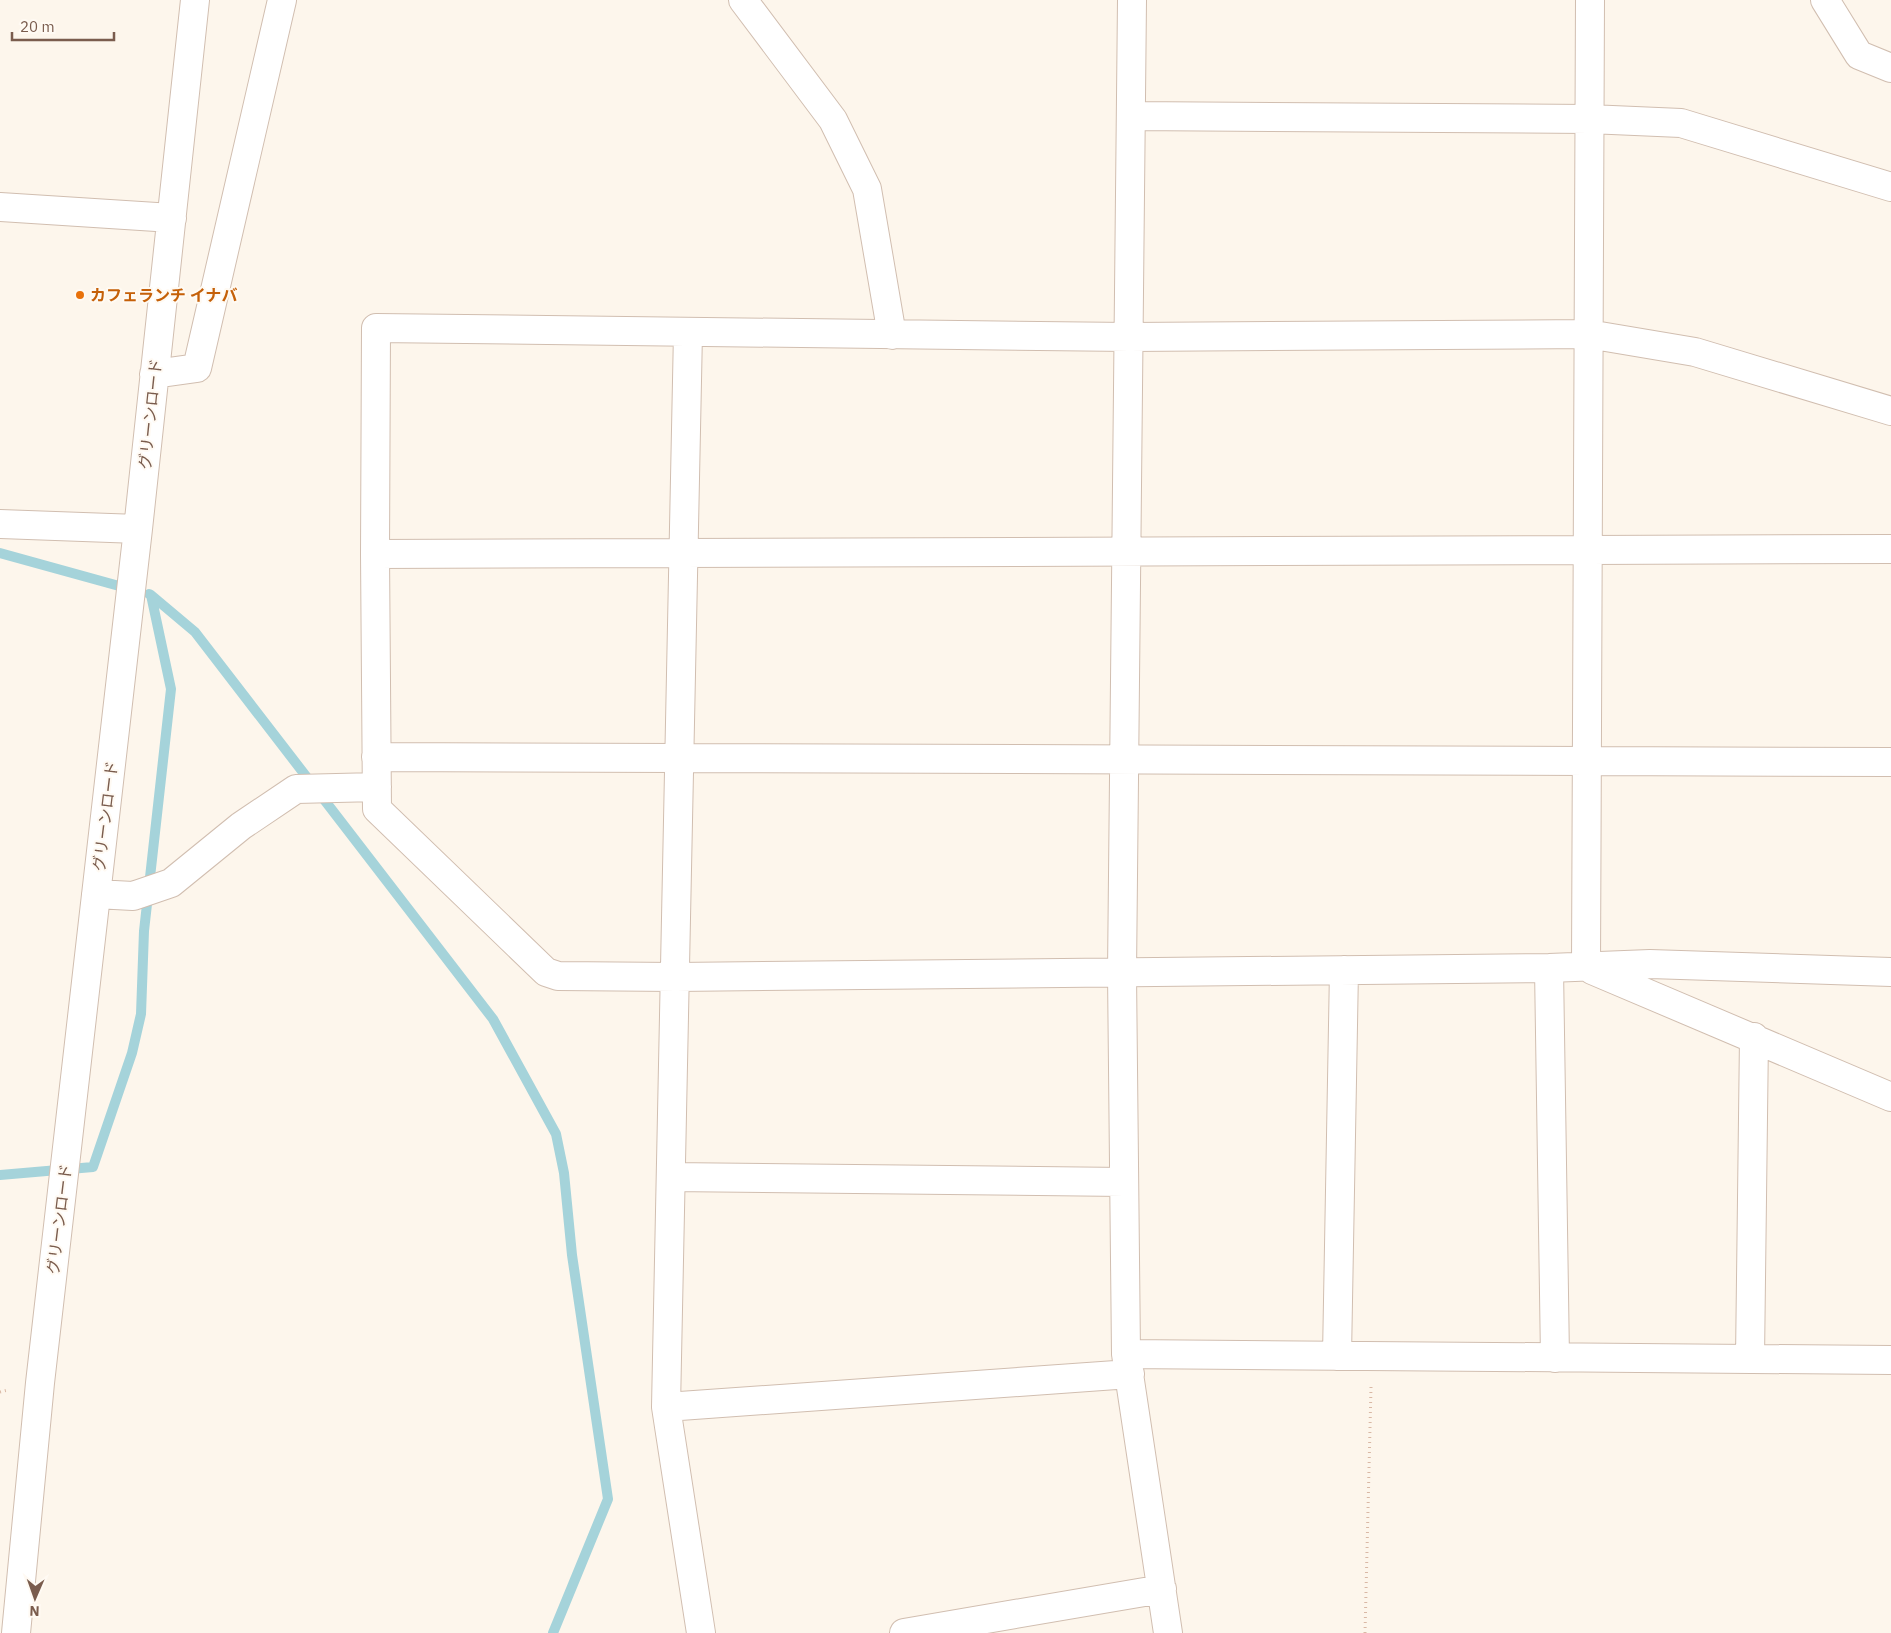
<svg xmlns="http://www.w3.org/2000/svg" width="1891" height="1633" font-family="'IBM Plex Sans','Noto Sans JP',sans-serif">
  <rect width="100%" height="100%" fill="#fdf6ec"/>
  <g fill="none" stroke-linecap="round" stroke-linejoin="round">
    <path stroke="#a5d3da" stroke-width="10" d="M0,553L130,589
      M151,595L195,632L493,1019L556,1134L564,1173L572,1255L608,1499L553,1633
      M0,1175L93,1167L132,1053L141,1014L144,931L171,689L151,595L149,594"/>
    <defs>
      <path id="minor" d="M743,0L833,120L867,189L892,335
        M1132,0L1122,973L1126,1354L1168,1633
        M1825,0L1859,55L1891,68
        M1131,116L1589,119L1681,123L1891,187
        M0,207L172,218
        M688,332L666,1407L701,1633
        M154,374L197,368L282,0
        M1891,411L1695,352L1588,334L1129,337L376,328L375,554L377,809L546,972L558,976L676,977L1549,968L1650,964L1891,972
        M0,524L138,529
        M375,554L1891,549
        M376,757L1891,762
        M96,894L133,896L171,883L241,826L296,789L377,787
        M1586,967L1590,0
        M1549,968L1555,1358
        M1592,970L1891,1097
        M671,1177L1124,1182
        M1126,1354L1891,1360
        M1337,1356L1344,970
        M1750,1359L1754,1037
        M666,1407L1130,1374
        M16,1633L40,1383L138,529L195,0
        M904,1633L1162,1589"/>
    </defs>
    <use href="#minor" stroke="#d1beb0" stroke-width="30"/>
    <path stroke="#d9b8a5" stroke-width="3" stroke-dasharray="1 4" stroke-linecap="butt" d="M0,1392L8,1390
      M1365,1633L1371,1387"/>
    <use href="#minor" stroke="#fff" stroke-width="28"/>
  </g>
  <circle fill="#e8710a" stroke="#fffaf3" stroke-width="2" cx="80" cy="295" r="5"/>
  <g text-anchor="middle" stroke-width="4" stroke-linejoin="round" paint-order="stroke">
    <g font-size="16" font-weight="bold" fill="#c56008" stroke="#fffaf3" text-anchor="start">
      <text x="90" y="301">カフェランチ イナバ</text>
    </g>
    <g font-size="16" fill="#7a5c4d" stroke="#fffaf3">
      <text transform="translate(150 414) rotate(-84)" y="6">グリーンロード</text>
      <text transform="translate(105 816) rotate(-83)" y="6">グリーンロード</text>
      <text transform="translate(59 1219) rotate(-83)" y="6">グリーンロード</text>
    </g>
  </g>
  <g transform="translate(35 1598) rotate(182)" stroke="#fffaf3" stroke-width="4" paint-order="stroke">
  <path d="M0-4L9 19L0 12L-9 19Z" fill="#7a5c4d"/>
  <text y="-8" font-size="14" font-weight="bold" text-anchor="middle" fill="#7a5c4d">N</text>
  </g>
  <path d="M12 32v8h102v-8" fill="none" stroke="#7a5c4d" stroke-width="2.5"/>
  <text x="20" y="32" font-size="15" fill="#7a5c4d" stroke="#fffaf3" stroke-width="4" paint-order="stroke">20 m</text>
</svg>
